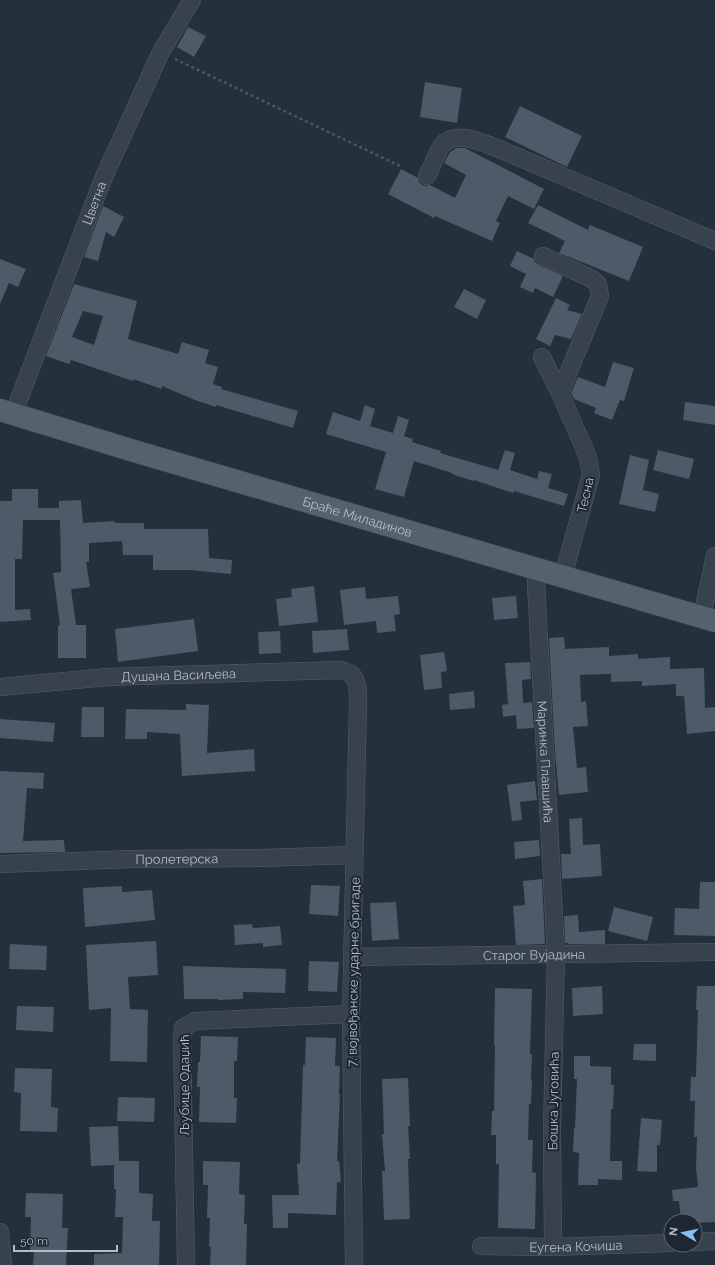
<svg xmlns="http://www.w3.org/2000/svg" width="715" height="1265" font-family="Raleway,sans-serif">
  <rect width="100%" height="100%" fill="#24303c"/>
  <path fill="#4c5b67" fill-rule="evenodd" d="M188,27L206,36L194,57L177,47Z
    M425,82L462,88L457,123L420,117Z
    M520,106L582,136L567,167L505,137Z
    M457,148H465L544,189L534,209L508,196L496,221L500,223L492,241L435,216L434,218L388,194L401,169L418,178L419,182L422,185L427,186L430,185L455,198L466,175L444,163L450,152Z
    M538,205L588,230L590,225L643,247L629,281L559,253L565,241L528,223Z
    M103,206L124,217L114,237L106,232L98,261L84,257Z
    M517,251L534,259L535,262L539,265L563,276L553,297L535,288L533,293L520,287L526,274L510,266Z
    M0,259L26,269L18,287L9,283L0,304Z
    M74,284L137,301L128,339L178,354L182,342L209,350L205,363L218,367L213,384L222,387L221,389L298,411L293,428L216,405V407L195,400L162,386V389L133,379V381L71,360L69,364L46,356ZM83,311L103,316L94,345L72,337Z
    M464,289L486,300L477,319L454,307Z
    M556,298L570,305L567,310L582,314L571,339L555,335L550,346L536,339Z
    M613,362L634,368L624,401L620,400L612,420L594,413L596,408L574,399L571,393L578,377L605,387Z
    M685,402L715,406V425L683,420Z
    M365,405L375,409L370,426L393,433L398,416L409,420L404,436L413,439L412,442L441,451L440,453L498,470L505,450L515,453L510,470L537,479L539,471L552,474L548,488L568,494L564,506L514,491L513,493L474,480L473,481L452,474V473L414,461L404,497L375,489L386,452L326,434L333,412L360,421Z
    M658,450L694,459L689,479L653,470Z
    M630,455L649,460L643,490L659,494L655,512L619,504Z
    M12,489H38V508H59V501L81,500L83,523L114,521L115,523H144V529H208L209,558L232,560L231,574L189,570H153V555H123L122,541L89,543V562H86L90,587L71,589L76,625H86V658H58V625H60L53,573L61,572L60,520H23L22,559H15V610L30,609L31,620L0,622V501H12Z
    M314,586L318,622L279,626L276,599L292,597L291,589Z
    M365,587L366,599L398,596L400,614L394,615L396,631L377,633L376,621L344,625L340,590Z
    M516,596L518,618L494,620L492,598Z
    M194,619L198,651L118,662L115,629Z
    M347,629L349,650L313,653L312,631Z
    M280,631L281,653L259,654L258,632Z
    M564,637L565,649L609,647V656L638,654V659L670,657V669L704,668L705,708L715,707V731L687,734L684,696H676V684L642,686V681L611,682V674L580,675L581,702L586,701L588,726L573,727L577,768L586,767L588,792L559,795L555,752L549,638Z
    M444,652L447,671L441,672L442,688L424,690L420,655Z
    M530,662L531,679L522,680L523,703L532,702L534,728L517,729L516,715L503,717L502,705L508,704L505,663Z
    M474,691L475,708L450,710L449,694Z
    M186,704L209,705L207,753L254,749L255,771L182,776L180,734L147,732V739H125L126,709L186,710Z
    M82,707H104V737H81Z
    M0,719L55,723L53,742L0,738Z
    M0,771L44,773L43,789L27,788L23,841L64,840L65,852L0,853Z
    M535,781L537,800L520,802L522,820L512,821L507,785Z
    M582,818L583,845L600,844L602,876L562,879L561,854H571L569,819Z
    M539,840L540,856L515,859L514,842Z
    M542,879L545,944L516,945L513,906L525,905L523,881Z
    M700,882H715V936L674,935L675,908L699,909Z
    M311,885L340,886L338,916L309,914Z
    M122,886V892L152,890L155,920L85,927L83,888Z
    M396,902L399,939L372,941L370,903Z
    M614,907L653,917L647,941L608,931Z
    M578,915L579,932L605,930V944H568V943H565L564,916Z
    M252,924L253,928L280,926L282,945L263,947V943L235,945L234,925Z
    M156,941L158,975L128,977L130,1009L148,1010L147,1062L110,1061L111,1008L89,1010L86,945Z
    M10,944L47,946L46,970L9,969Z
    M309,961L339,962L337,992L308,991Z
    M183,966L286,969L285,993L243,992V999L218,1000V999H184Z
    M602,986L603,1014L573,1016L572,988Z
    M697,986H715V1222L695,1223V1221H681L679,1201H673L672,1190L698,1187L696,1167L697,1137H694L695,1101H690L691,1077H696L698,1010H696Z
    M495,988L532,989L530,1054H532L531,1080H532L531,1104H529L528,1140H533L532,1172L536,1173L535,1229L498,1228L499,1164H496V1135H491L492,1111H494L495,1045H494Z
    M17,1006L54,1007L53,1032L16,1030Z
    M201,1036L238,1037L237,1061H234V1098H237L236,1123L199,1122L200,1087H197L198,1062H200Z
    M306,1037L336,1038L335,1066H340L339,1094H340L337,1161H339L341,1182H337L336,1215L288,1213V1228H273L272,1195H299L297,1164L300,1163L303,1065H305Z
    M634,1044H656V1061L633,1060Z
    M574,1056H590V1066L611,1067V1085H614L613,1109H611L610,1161H622V1180L598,1179V1185H578L579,1153L573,1152L574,1128H575L577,1079H574Z
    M15,1068L52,1069L51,1107L58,1108L57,1132L20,1131L21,1093L14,1092Z
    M408,1078L410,1126H408L410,1159H408L410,1219L384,1220L382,1171H385L382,1134H384L382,1079Z
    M118,1097L155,1098L154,1122L117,1121Z
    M641,1118L662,1120L660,1145H657V1172L637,1171Z
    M118,1126L119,1161H139V1193L153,1194L152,1221H160L159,1265H94V1254L122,1253L123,1217H115L116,1189H114V1165L91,1166L89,1127Z
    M203,1161L240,1162L239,1194L245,1195L244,1224H247L246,1265H210L211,1247H209L210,1218H207L208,1185H203Z
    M26,1193L63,1194L62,1228H68L66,1265H33L34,1251H30L31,1217H25Z"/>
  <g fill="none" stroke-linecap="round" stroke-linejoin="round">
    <defs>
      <g id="minor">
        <path d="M427,176C431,169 438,150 442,145C456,128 488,145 504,151L715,241"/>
        <path d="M543,256L590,278L598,284L600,296L560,393"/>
        <path d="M542,357L560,393L588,457L591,475L563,576"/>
        <path id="s1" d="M13,415L103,179L161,52L192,0"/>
        <path id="s2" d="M538,568L536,583L556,954L552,1131L553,1247"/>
        <path d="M702,616L715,556"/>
        <path id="s3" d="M0,687L108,677L341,670C344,671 348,672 350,673C358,679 358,693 358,701L351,1014L354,1265"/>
        <path id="s4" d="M0,864L131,859L261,858L354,855"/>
        <path id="s5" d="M353,957L715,952"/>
        <path d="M0,1232L3,1265"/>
        <path d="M695,1242L715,1241"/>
        <path id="s6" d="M481,1246L553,1247L671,1243"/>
        <path d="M186,1265L182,1039L183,1028L195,1021L351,1014"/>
      </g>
      <g id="major">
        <path id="s7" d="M0,410L134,451L715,621"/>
      </g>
    </defs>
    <use href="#minor" stroke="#55606a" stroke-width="18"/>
    <use href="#major" stroke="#404b55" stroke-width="23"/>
    <path stroke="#455b5b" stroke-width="2.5" stroke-dasharray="3 3" stroke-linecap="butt" d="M175,59L400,166"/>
    <use href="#minor" stroke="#37424c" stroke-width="17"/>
    <use href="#major" stroke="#55616c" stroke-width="22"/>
  </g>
  <g text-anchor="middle" stroke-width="4" stroke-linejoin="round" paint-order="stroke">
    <g font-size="13" fill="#b3bdc7" stroke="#1d2731">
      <text dy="5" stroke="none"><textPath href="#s1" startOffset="227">Цветна</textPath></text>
      <text transform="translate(585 495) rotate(-77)" y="5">Тесна</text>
      <text dy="5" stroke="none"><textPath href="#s7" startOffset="373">Браће Миладинов</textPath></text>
      <text dy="5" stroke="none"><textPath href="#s3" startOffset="179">Душана Васиљева</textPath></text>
      <text dy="5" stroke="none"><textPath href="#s2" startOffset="194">Маринка Плавшића</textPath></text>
      <text dy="5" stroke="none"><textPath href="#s4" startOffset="177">Пролетерска</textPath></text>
      <text dy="5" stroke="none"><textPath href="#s5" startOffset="181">Старог Вујадина</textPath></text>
      <text transform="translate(353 972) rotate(-89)" y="5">7. војвођанске ударне бригаде</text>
      <text transform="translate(184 1085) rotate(-90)" y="5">Љубице Одаџић</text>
      <text transform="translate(553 1101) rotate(-89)" y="5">Бошка Југовића</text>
      <text dy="5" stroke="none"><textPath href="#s6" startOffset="95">Еугена Кочиша</textPath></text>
    </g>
  </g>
  <g transform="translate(683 1233) rotate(279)"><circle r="19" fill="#1d2731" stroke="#59636d"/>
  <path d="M0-3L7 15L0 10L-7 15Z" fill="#8abff5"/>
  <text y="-6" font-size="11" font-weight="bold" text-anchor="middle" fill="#b3bdc7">N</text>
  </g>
  <path d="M14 1245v6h103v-6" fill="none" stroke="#b3bdc7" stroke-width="2"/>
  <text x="20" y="1245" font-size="12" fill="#b3bdc7" stroke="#1d2731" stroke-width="3" paint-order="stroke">50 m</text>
</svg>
